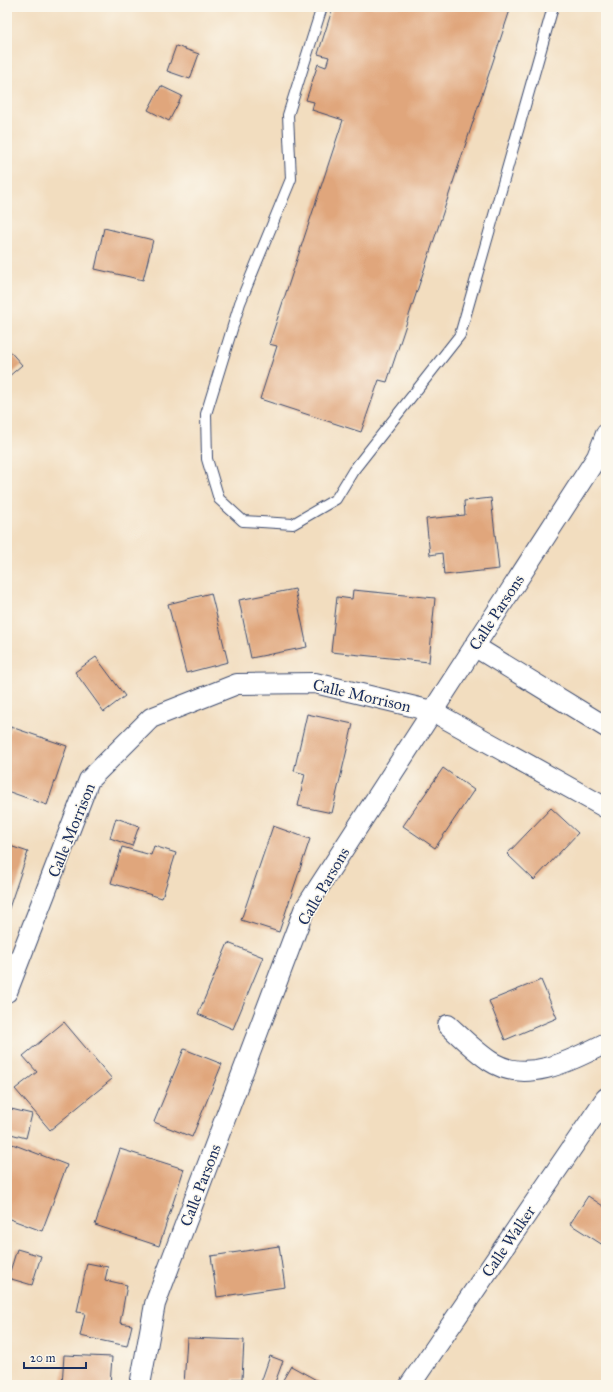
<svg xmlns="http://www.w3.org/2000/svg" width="613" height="1392" font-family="'IM FELL Great Primer',serif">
  <rect width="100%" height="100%" fill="#fbf7ec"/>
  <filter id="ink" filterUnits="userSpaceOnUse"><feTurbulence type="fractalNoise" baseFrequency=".025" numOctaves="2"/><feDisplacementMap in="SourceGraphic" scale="8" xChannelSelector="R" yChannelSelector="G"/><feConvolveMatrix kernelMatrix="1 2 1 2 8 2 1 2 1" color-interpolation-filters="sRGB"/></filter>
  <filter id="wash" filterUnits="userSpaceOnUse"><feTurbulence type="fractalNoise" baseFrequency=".012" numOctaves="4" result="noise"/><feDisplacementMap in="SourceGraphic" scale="16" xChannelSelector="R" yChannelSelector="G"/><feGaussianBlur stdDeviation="0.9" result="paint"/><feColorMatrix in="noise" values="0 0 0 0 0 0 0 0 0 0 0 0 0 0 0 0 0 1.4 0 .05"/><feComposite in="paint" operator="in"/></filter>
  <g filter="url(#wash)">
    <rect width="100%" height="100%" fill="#f2ddbf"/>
    <g id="blocks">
      <path fill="#e0a67b" d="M333,7H511L387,382L379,380L361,432L260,399L277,346L269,344L343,120L312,110L314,102L306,100L318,64L326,67L329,57L318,54Z
        M176,46L199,54L190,79L167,71Z
        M161,86L182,96L169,121L148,110Z
        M104,228L153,240L143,280L95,269Z
        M7,348L22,365L7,378Z
        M491,498L499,569L444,575L442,553L430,555L426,519L465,515L464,501Z
        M295,589L307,647L251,658L239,600Z
        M353,590L435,598L429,662L331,652L337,597L352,599Z
        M211,593L228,662L186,673L168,604Z
        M96,657L125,696L104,712L75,672Z
        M307,714L353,724L332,813L298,806L305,774L294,771Z
        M11,727L67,746L47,805L7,791V738Z
        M443,768L474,790L435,848L403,826Z
        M551,808L578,833L534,880L507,854Z
        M116,818L139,826L132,846L110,838Z
        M273,826L310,839L279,932L241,920Z
        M7,845L28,852L7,914Z
        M154,846L176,853L162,898L111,883L122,847L151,855Z
        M228,943L263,957L233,1029L198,1014Z
        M541,980L557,1018L505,1040L489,1001Z
        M64,1022L112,1079L50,1130L15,1089L37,1072L23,1056Z
        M184,1049L222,1064L192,1137L154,1122Z
        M7,1108L32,1114L26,1138L7,1133Z
        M7,1142L67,1165L42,1231L7,1218Z
        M120,1149L184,1169L159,1246L95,1225Z
        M588,1196L606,1208V1247L570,1224Z
        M279,1246L285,1287L217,1297L211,1256Z
        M17,1249L41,1256L32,1285L8,1278Z
        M87,1263L108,1267L105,1280L127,1285L120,1323L132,1325L127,1346L80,1336L85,1313L77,1312Z
        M187,1338L244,1340L242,1379H233V1385H184Z
        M64,1355L112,1357L110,1385H62Z
        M270,1356L283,1361L274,1385H260Z
        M291,1366L320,1382L318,1385H280Z"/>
    </g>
  </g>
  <g filter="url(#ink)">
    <use href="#blocks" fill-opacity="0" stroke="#3b496d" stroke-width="1"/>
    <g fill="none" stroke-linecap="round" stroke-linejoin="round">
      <defs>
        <path id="service" d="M322,7L288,115L291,179L240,303L206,414L207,459L219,499L243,521L293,524L336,499L353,471L460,335L553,7"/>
        <path id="minor" d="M474,646L606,727
          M7,992L89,780L151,718L237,684L315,683L432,711L606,808
          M448,1025C461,1037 475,1051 490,1061C526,1085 572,1060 606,1043
          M140,1385L155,1304L304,910L597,457L606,434
          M410,1385L606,1098"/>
      </defs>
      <use href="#service" stroke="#3b496d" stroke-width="12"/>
      <use href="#minor" stroke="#3b496d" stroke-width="22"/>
      <use href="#service" stroke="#fff" stroke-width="10"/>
      <use href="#minor" stroke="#fff" stroke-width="20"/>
    </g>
  </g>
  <g text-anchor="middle" stroke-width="3" stroke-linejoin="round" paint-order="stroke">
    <g font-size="16" fill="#1b2f5e" stroke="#fbf7ec">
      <text transform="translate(496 612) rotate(-57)" y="6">Calle Parsons</text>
      <text transform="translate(362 695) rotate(13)" y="6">Calle Morrison</text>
      <text transform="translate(71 830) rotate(-68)" y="6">Calle Morrison</text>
      <text transform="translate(323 886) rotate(-60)" y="6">Calle Parsons</text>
      <text transform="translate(200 1185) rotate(-69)" y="6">Calle Parsons</text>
      <text transform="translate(508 1241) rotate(-56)" y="6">Calle Walker</text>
    </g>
  </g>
  <rect width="613" height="1392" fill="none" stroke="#fbf7ec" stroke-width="24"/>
  <path d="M24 1362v6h62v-6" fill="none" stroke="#1b2f5e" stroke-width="2"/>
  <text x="30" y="1362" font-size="12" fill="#1b2f5e" stroke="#fbf7ec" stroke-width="3" paint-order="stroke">20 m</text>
</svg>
